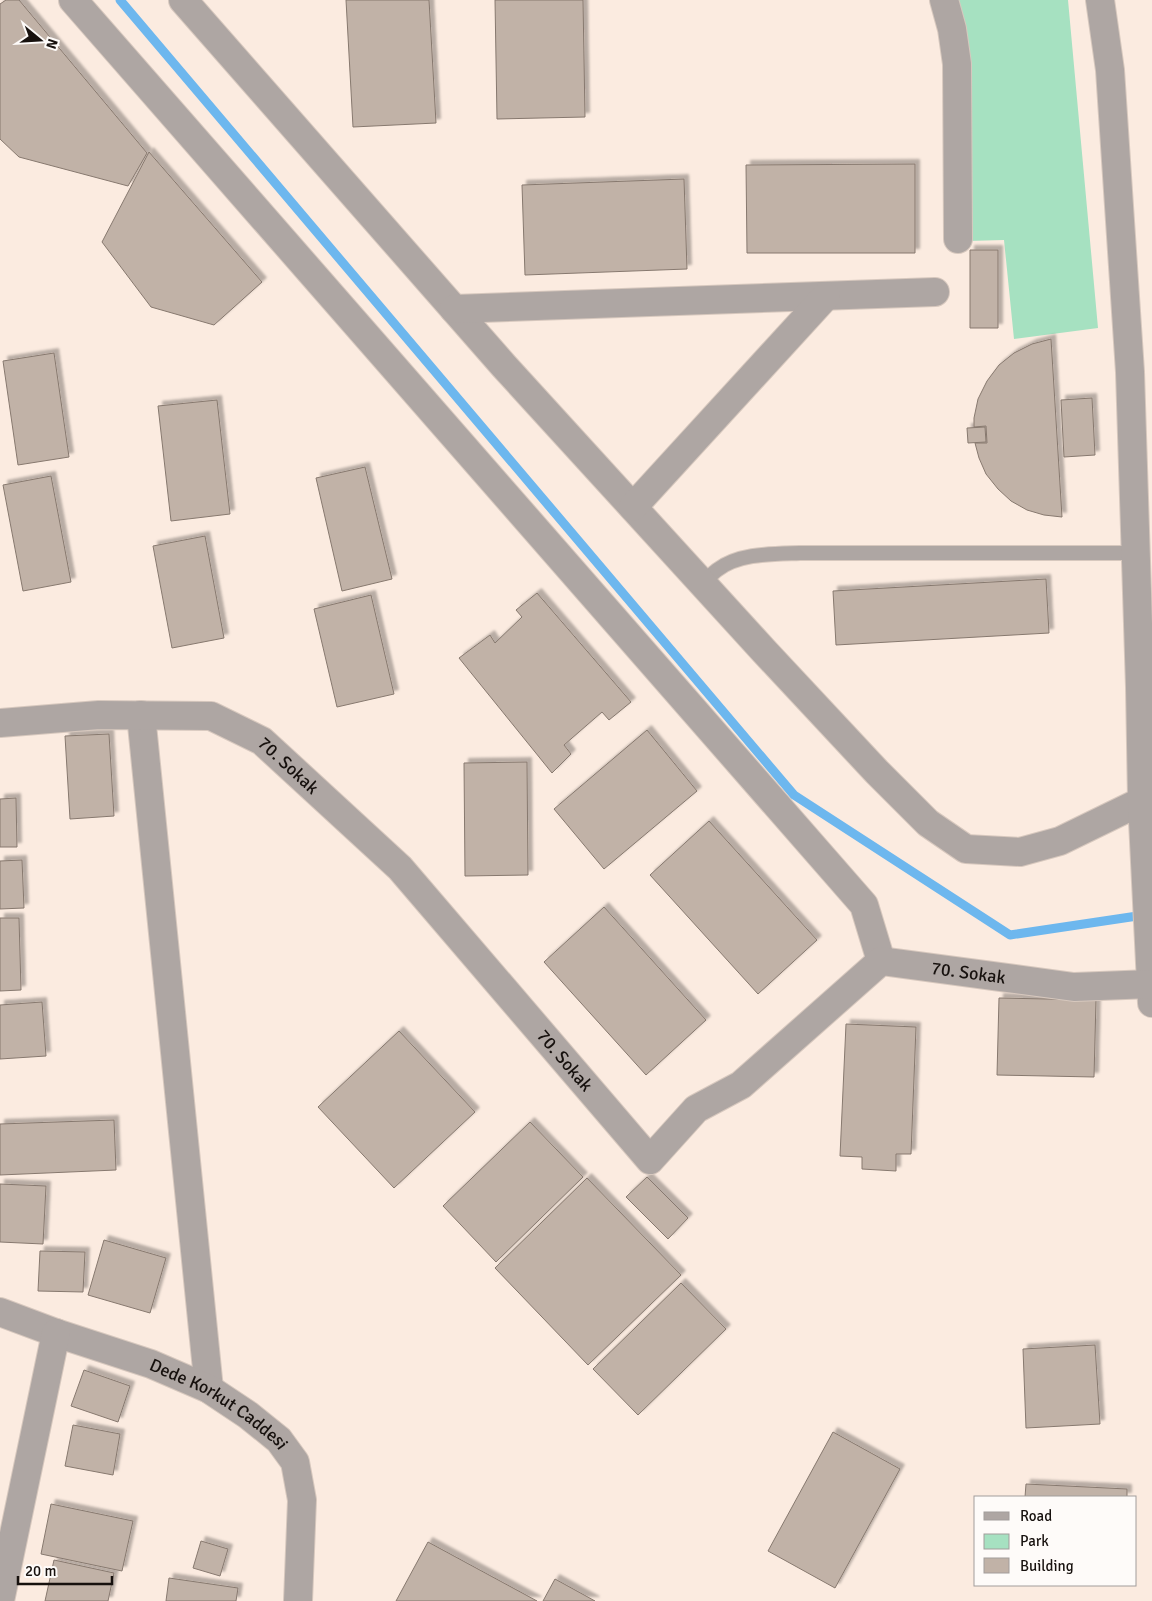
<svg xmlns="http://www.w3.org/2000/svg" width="1152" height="1601" font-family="Signika,sans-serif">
  <defs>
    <filter id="shadow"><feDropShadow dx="4.5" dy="-4.5" stdDeviation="1" flood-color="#0004"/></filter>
  </defs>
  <rect width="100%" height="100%" fill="#fbebe0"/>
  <path fill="#a6e1c1" d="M958,0H1068L1098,328L1014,339L1004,240L968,241Z"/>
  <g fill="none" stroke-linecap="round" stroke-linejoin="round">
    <path stroke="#6db7ee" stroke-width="9" d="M120,0L794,795L1010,935L1144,915"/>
  </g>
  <path fill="#c1b2a7" stroke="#87796f" filter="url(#shadow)" d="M6,0H19L147,153L128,186L19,157L0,139V4Z
    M346,0H429L436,123L353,127Z
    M495,0H583L585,117L497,119Z
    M149,152L262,282L214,325L151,307L102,242Z
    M915,164V253H747L746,165Z
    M684,179L687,269L525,275L522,185Z
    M970,250H998V328H970Z
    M1051,339L1062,517L1044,515L1027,510L1011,501L998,489L986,474L979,458L975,443H987L986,426L974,427V418L978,399L987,381L999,365L1014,353L1032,344Z
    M54,353L69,457L18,465L3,361Z
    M1092,398L1095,455L1064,457L1061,400Z
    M217,400L230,514L171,521L158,406Z
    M985,427L986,442L968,443L967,428Z
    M365,467L392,579L342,591L316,478Z
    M51,476L71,582L23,591L3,485Z
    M205,536L224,638L172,648L153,546Z
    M1046,579L1049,633L836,645L833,591Z
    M537,593L631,702L609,720L602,712L564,745L571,754L552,773L459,658L490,635L495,643L522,617L516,610Z
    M371,595L394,694L337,707L314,609Z
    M647,730L697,791L604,869L554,809Z
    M109,734L114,816L70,819L65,736Z
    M527,762L528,875L465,876L464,763Z
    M16,798L17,847H0V799Z
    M709,821L817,940L758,994L650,875Z
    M22,860L24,908L0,909V861Z
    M604,907L706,1020L646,1075L544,962Z
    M0,918H19L21,990L0,991Z
    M999,998L1096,1000L1094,1077L997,1075Z
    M42,1002L46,1056L0,1059V1005Z
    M846,1024L916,1027L911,1154H896V1171L862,1169V1157L840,1156Z
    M399,1031L475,1112L394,1188L318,1107Z
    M114,1120L116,1170L0,1175V1124Z
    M530,1122L583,1177L496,1262L443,1206Z
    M647,1177L688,1218L668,1239L626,1197Z
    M587,1178L681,1275L588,1365L495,1268Z
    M0,1184L46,1186L43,1244L0,1242Z
    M104,1240L166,1258L150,1313L88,1295Z
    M40,1251L85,1252L83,1292L38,1291Z
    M681,1283L726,1329L638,1415L593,1369Z
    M1095,1345L1100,1424L1026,1428L1023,1349Z
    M84,1370L130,1386L118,1422L71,1406Z
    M73,1425L120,1434L113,1475L65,1466Z
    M833,1432L900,1469L835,1588L768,1551Z
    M1026,1484L1127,1489V1497H1025Z
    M51,1504L133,1521L122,1571L41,1554Z
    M201,1541L228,1549L220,1576L193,1568Z
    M428,1542L537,1601H396Z
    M54,1560L114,1573L108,1601H45Z
    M169,1578L238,1588L236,1601H166Z
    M555,1579L595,1601H543Z"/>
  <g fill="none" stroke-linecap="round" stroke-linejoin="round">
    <defs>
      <path id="service" d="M702,583C707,579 712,574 717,570C739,553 773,554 800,553H1135"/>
      <g id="minor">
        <path d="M73,0L864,905L881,961"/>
        <path d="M183,0L504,366L764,651L877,772L928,823L966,849L1020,852L1060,841L1142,801"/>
        <path d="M944,0L952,29L957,64L958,239"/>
        <path d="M1100,0L1110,70L1130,372L1140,687L1142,801L1152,1003"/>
        <path d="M454,309L935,292"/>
        <path d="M633,507L826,296"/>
        <path d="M141,715L209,1389"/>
        <path id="s1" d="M0,723L99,715L211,716L262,741L400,868L650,1160L696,1109L741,1085L881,961L1074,987L1151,984"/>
        <path id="s2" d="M0,1312L56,1333L151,1364L209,1389L248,1415L279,1440L295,1462L302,1500L298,1601"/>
        <path d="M0,1601L56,1333"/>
      </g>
    </defs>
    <use href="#service" stroke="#d7c8be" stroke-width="16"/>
    <use href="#minor" stroke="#d7c8be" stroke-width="30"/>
    <use href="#service" stroke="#aea6a3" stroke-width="14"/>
    <use href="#minor" stroke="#aea6a3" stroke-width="28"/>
  </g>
  <g text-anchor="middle" stroke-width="4.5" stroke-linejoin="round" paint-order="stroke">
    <g font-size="18" fill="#17110e" stroke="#fefbf9">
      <text dy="6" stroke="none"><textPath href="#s1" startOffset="304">70. Sokak</textPath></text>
      <text dy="6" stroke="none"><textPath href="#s1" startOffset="1235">70. Sokak</textPath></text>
      <text dy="6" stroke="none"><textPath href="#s1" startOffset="709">70. Sokak</textPath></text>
      <text dy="6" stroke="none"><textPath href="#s2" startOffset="239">Dede Korkut Caddesi</textPath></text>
    </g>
  </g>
  <rect x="974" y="1496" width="162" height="90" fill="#fefbf9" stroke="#a29d9b"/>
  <rect x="984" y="1512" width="25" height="8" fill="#aea6a3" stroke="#a29d9b"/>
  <text x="1020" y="1521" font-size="15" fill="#17110e">Road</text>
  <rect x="984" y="1534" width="25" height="15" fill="#a6e1c1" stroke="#a29d9b"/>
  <text x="1020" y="1546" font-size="15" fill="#17110e">Park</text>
  <rect x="984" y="1558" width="25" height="15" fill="#c1b2a7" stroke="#a29d9b"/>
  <text x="1020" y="1571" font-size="15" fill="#17110e">Building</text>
  <g transform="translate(40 40) rotate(108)" stroke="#fefbf9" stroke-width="4" paint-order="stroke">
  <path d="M0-4L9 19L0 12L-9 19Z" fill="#17110e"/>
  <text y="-8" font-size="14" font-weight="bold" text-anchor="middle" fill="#17110e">N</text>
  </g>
  <path d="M18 1576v8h94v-8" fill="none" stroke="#17110e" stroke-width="2.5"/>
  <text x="25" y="1576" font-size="15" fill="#17110e" stroke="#fefbf9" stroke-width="4" paint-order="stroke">20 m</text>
</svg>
